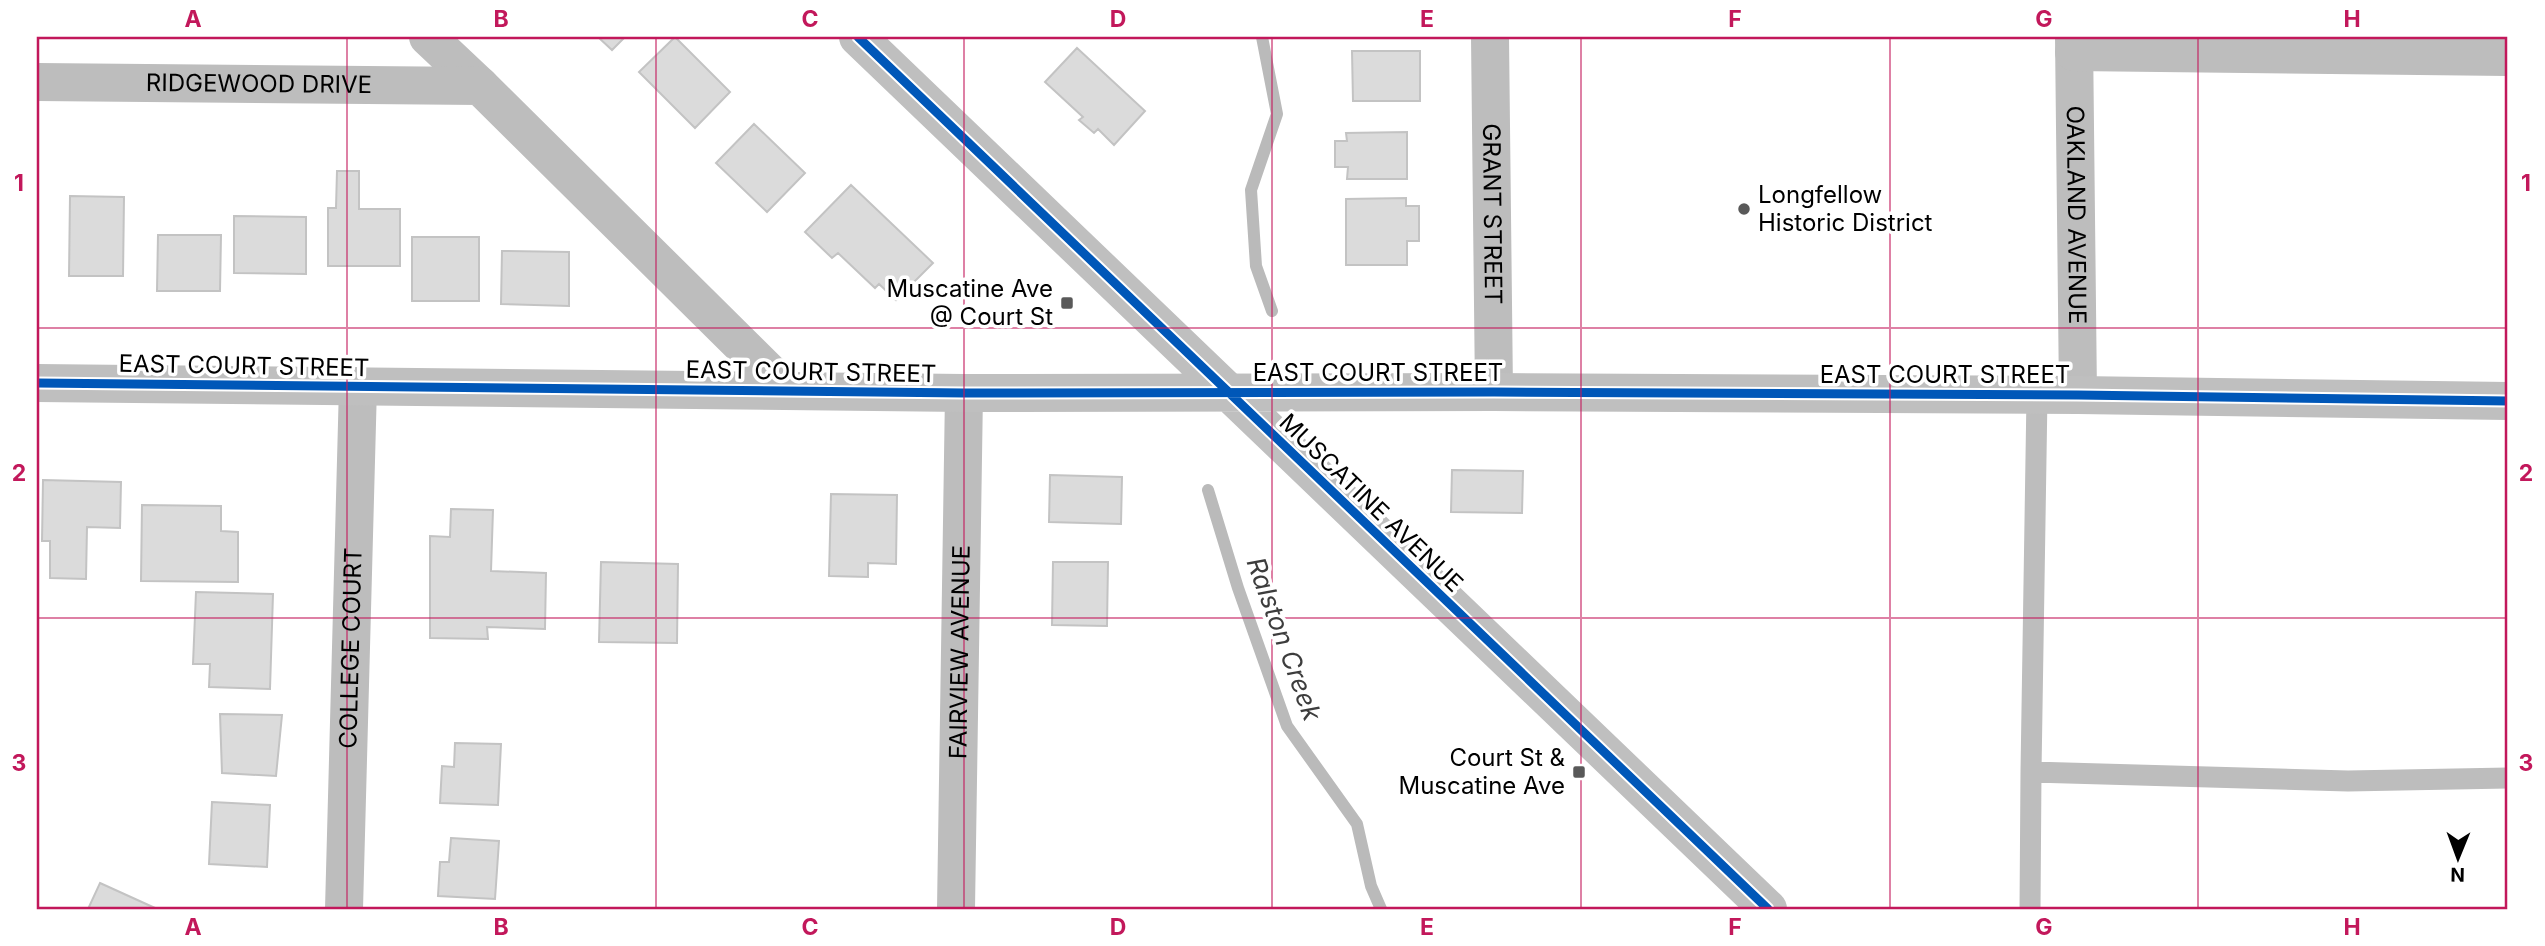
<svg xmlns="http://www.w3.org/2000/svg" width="2545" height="946" font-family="Inter,sans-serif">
  <rect width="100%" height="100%" fill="#fff"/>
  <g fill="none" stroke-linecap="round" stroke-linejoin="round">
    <path stroke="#bababa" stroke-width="12" d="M1262,37L1277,114L1251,190L1256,266L1272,311
      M1208,490L1238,588L1287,726L1357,824L1371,886L1381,909"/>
  </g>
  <path fill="#dbdbdb" stroke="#c3c3c3" stroke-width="2" d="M598,37H625L612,50Z
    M675,37L730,92L695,128L639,72Z
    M1077,48L1145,111L1114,145L1098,129L1094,133L1079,120L1083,117L1045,82Z
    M1352,51H1420V101H1353Z
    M754,124L805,173L767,212L716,163Z
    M1407,132V179H1347L1348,167H1335V141H1347L1346,133Z
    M337,171H359V209H400V266H328V208H336Z
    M851,185L933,263L896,300L879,284L875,288L838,253L832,258L805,232Z
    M70,196L124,197L123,276H69Z
    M1406,198V206H1419V241H1407V265H1346V199Z
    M234,216L306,217V274L234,273Z
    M158,235H221L220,291H157Z
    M412,237H479V301H412Z
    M502,251L569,252V306L501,304Z
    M1452,470L1523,471L1522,513L1451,512Z
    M1050,475L1122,477L1121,524L1049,522Z
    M43,480L121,482L120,528L87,527L86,579L50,578V541H42Z
    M831,494L897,495L896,564L868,563V577L829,576Z
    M142,505L221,506V531L238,532V582L141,581Z
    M451,509L493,510L491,571L546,573L545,629L487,627L488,639L430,638V536L450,537Z
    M601,562L678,564L677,643L599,642Z
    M1053,562H1108L1107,626L1052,625Z
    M196,592L273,594L270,689L209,687L210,664H193Z
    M220,714L282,715L276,776L222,773Z
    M455,743L501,744L498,805L440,803L442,766L454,767Z
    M212,802L270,805L267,867L209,864Z
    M451,838L499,841L495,899L438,896L440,862H449Z
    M100,883L155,908V909H88Z"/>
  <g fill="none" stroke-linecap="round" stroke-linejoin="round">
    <path stroke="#bdbdbd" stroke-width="21" d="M2031,772L2037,395
      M2030,909L2031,772L2348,781L2508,778"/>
    <g stroke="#bdbdbd" stroke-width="38">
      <path d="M428,37L480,86"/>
      <path id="s1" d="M1490,37L1494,392"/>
      <path id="s2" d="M2074,37L2078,395"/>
      <path d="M2074,52L2508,57"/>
      <path id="s3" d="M37,82L480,86L788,391"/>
      <path id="s4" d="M344,909L358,386"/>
      <path id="s5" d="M956,909L964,393"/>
    </g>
    <path stroke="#bfbfbf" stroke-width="38" d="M858,37L1768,909
      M37,383L964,393L1494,392L2078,395L2508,401"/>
    <defs>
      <path id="cycleway" d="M858,37L1768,909
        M37,383L964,393L1494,392L2078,395L2508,401"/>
    </defs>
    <use href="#cycleway" stroke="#fff" stroke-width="13"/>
    <use href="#cycleway" stroke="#0057b8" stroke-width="9"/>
  </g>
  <path fill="none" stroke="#c2185b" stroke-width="2" stroke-opacity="0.55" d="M347,37V909M656,37V909M964,37V909M1272,37V909M1581,37V909M1890,37V909M2198,37V909M37,328H2508M37,618H2508"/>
  <g fill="#595959" stroke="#fff" stroke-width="2.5">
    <circle cx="1744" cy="209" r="7"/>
    <rect x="1060" y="296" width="14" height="14" rx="3.5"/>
    <rect x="1572" y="765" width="14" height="14" rx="3.5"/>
  </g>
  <g text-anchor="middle" stroke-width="7" stroke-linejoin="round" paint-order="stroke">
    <g font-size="24" fill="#000" stroke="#fff">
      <text dy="8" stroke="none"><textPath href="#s3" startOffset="222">RIDGEWOOD DRIVE</textPath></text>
      <text dy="8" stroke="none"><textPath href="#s1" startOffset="177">GRANT STREET</textPath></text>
      <text dy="8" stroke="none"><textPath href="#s2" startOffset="178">OAKLAND AVENUE</textPath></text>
      <text transform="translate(244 366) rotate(1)" y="8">EAST COURT STREET</text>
      <text transform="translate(811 372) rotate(1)" y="8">EAST COURT STREET</text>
      <text x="1378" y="381">EAST COURT STREET</text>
      <text x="1945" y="383">EAST COURT STREET</text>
      <text transform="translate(1371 503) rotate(44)" y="8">MUSCATINE AVENUE</text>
      <text dy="8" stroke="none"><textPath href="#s4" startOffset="261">COLLEGE COURT</textPath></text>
      <text dy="8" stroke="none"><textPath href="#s5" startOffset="257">FAIRVIEW AVENUE</textPath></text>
    </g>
    <g font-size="24" fill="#000" stroke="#fff" text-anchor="end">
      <text x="1758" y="203" text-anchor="start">Longfellow<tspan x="1758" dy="28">Historic District</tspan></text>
      <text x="1053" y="297">Muscatine Ave<tspan x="1053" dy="28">@ Court St</tspan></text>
      <text x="1565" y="766">Court St &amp;<tspan x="1565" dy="28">Muscatine Ave</tspan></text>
    </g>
    <g font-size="26" font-style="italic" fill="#3d3d3d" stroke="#fff">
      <text transform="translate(1284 639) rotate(70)" y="9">Ralston Creek</text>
    </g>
  </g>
  <rect width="2545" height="946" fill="none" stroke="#ffffff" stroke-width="77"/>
  <g transform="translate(2458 858) rotate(181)" stroke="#ffffff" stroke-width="5" paint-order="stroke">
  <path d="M0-5L12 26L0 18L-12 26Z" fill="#000000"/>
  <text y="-10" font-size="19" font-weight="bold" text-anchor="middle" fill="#000000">N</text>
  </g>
  <rect x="38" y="38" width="2468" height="870" fill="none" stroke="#c2185b" stroke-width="2.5"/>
  <g font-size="23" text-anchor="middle" font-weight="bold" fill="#c2185b">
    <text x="193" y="27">A</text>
    <text x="501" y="27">B</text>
    <text x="810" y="27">C</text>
    <text x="1118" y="27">D</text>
    <text x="1427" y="27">E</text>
    <text x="1735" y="27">F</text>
    <text x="2044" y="27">G</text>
    <text x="2352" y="27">H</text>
    <text x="19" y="191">1</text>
    <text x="2526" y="191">1</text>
    <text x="19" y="481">2</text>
    <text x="2526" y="481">2</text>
    <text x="19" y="771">3</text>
    <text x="2526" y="771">3</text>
    <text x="193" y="935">A</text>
    <text x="501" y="935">B</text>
    <text x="810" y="935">C</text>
    <text x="1118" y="935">D</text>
    <text x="1427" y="935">E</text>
    <text x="1735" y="935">F</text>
    <text x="2044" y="935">G</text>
    <text x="2352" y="935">H</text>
  </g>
</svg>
